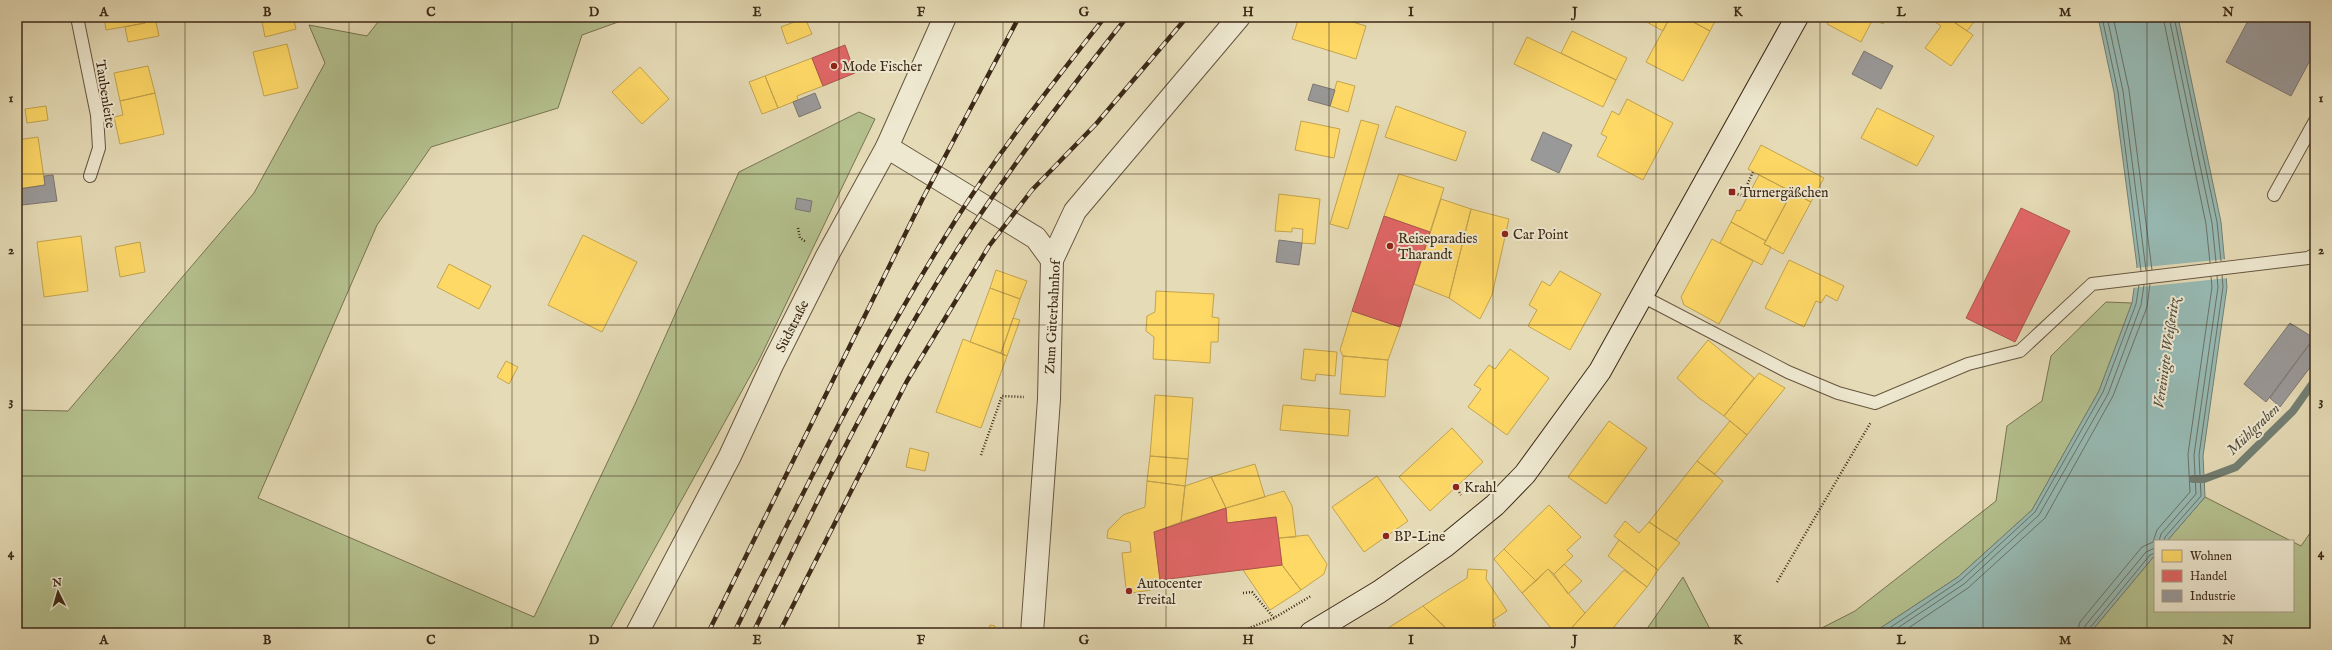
<svg xmlns="http://www.w3.org/2000/svg" width="2332" height="650" font-family="'IM FELL English',serif">
  <rect width="100%" height="100%" fill="#e5dbb6"/>
  <filter id="stains"><feTurbulence type="fractalNoise" baseFrequency=".005" numOctaves="4"/><feColorMatrix values="0 0 0 0 .2 0 0 0 0 .09 0 0 0 0 .02 0 0 0 .5 -.17"/></filter>
  <radialGradient id="worn" r=".72"><stop offset=".6" stop-color="#630" stop-opacity="0"/><stop offset="1" stop-color="#630" stop-opacity=".3"/></radialGradient>
  <path fill="#b4c08e" stroke="#787452" d="M382,17H632L582,35L558,108L431,147L377,225L258,498L534,617L635,404L739,172L859,112L875,119L759,360L608,633H17V410L68,411L254,193L325,63L309,25L367,36Z
    M2106,302L2132,303L2099,391L2032,510L1958,577L1879,629L1877,633H1812L1855,611L1996,501L2007,426L2042,401L2051,356Z
    M2205,497L2291,541H2167Z
    M2315,526V633H2090L2155,555V611H2293V542L2301,546Z
    M1683,577L1712,633H1644Z"/>
  <path fill="#97bab4" stroke="#738075" d="M2098,17H2178L2221,222L2227,287L2203,456L2205,497L2167,541H2155V555L2090,633H1877L1879,629L1958,577L2032,510L2099,391L2132,303L2137,266L2114,92Z"/>
  <path fill="#e5dbb6" d="M2227,259L2228,278L2132,288L2135,268Z"/>
  <path fill="#ffd966" stroke="#c4a44e" d="M104,17H144L145,23L106,30Z
    M151,17H155L159,36L128,42L125,27L145,23L144,19Z
    M261,17H293L296,29L265,37Z
    M1299,17H1336L1366,26L1356,59L1292,39Z
    M1647,17H1670L1663,31L1645,21Z
    M1670,17H1684L1710,31L1683,81L1646,62Z
    M1684,17H1717L1710,31Z
    M1831,17H1874L1861,42L1827,24Z
    M1874,17H1887L1883,24L1873,19Z
    M1928,17H1947L1973,35L1951,66L1925,48L1941,26Z
    M1959,17H1972L1976,19L1967,31L1955,23Z
    M805,18L812,34L787,44L781,27Z
    M1572,31L1627,58L1616,80L1561,53Z
    M1527,37L1616,80L1603,107L1514,64Z
    M287,44L298,88L264,96L253,52Z
    M812,58L823,86L797,96L798,100L778,108L765,76Z
    M148,66L155,93L120,101L114,73Z
    M640,67L669,99L642,124L612,92Z
    M765,76L778,108L762,114L749,82Z
    M1337,81L1355,86L1348,112L1330,106Z
    M155,93L164,134L120,144L114,117L123,115L120,101Z
    M1627,99L1673,123L1643,180L1597,156L1607,137L1601,134L1612,111L1619,115Z
    M46,106L48,120L27,123L25,109Z
    M1396,106L1466,132L1456,161L1385,137Z
    M1877,108L1934,136L1917,166L1861,138Z
    M1361,120L1379,125L1348,229L1330,224Z
    M1301,121L1340,129L1334,158L1295,150Z
    M38,137L45,185L17,189V140Z
    M1761,145L1824,178L1811,202L1748,169Z
    M1399,174L1444,188L1430,232L1384,216Z
    M1759,175L1792,192L1766,241L1731,222L1737,210L1740,211Z
    M1792,192L1811,202L1783,254L1764,244Z
    M1279,194L1320,199L1315,244L1302,243L1303,229L1292,228V232L1275,231Z
    M1441,199L1471,209L1449,298L1414,284Z
    M1471,209L1509,219L1492,295L1480,319L1449,298Z
    M1731,222L1766,241L1764,244L1771,247L1762,265L1720,243Z
    M583,235L637,262L602,332L548,305Z
    M81,236L88,291L44,297L37,242Z
    M1712,239L1753,261L1719,324L1684,305L1681,297Z
    M140,242L145,272L120,277L115,247Z
    M1789,260L1844,286L1837,301L1826,295L1821,303L1816,301L1804,327L1765,308Z
    M449,264L491,286L479,309L437,287Z
    M996,270L1027,281L1020,299L990,288Z
    M1560,271L1601,294L1570,350L1528,326L1537,310L1529,305L1542,281L1550,286Z
    M990,288L1020,299L1001,353L970,342Z
    M1156,291L1214,294L1212,317L1219,318L1218,342H1211L1210,363L1153,359L1154,337L1146,331L1147,316L1155,312Z
    M1352,311L1400,327L1388,360L1343,356L1340,350Z
    M1013,318L1020,320L1007,356L1001,353Z
    M963,339L1007,356L981,428L936,412Z
    M1708,340L1754,378L1724,416L1699,398L1677,378Z
    M1304,349L1337,352L1335,376L1316,374L1315,381L1301,379Z
    M1510,349L1549,378L1507,435L1468,407L1481,389L1474,385L1482,374L1489,365L1495,369Z
    M1343,356L1388,360L1385,397L1340,394Z
    M506,361L518,367L509,384L497,377Z
    M1759,373L1785,388L1747,435L1724,416Z
    M1155,395L1193,398L1188,459L1150,456Z
    M1283,405L1350,410L1348,436L1280,430Z
    M1609,421L1647,448L1606,504L1568,477Z
    M1730,421L1747,435L1715,474L1697,461Z
    M1452,428L1483,462L1430,511L1399,477Z
    M910,448L929,453L925,471L906,467Z
    M1150,456L1188,459L1185,486L1147,481Z
    M1697,461L1723,481L1676,540L1649,522Z
    M1255,464L1265,497L1226,508L1211,477Z
    M1377,476L1408,521L1364,552L1332,507Z
    M1211,477L1226,508L1181,522L1185,486Z
    M1147,481L1185,486L1181,522L1154,532L1160,580L1155,581V585L1151,590L1132,593L1126,588L1122,553L1131,552L1130,542L1107,538L1108,530L1123,515L1145,507Z
    M1284,491L1292,506L1296,537L1279,538L1276,517L1227,523L1226,508Z
    M1549,505L1581,537L1567,550L1573,556L1554,574L1548,569L1536,581L1504,549Z
    M1625,521L1639,533L1649,522L1680,543L1658,570L1614,536Z
    M1308,535L1327,564L1324,574L1301,590L1282,565L1279,538Z
    M1619,540L1658,570L1647,587L1608,556Z
    M1504,549L1536,581L1522,593L1494,559Z
    M1564,564L1582,581L1568,594L1554,574Z
    M1282,565L1301,590L1270,610L1243,570Z
    M1468,569L1487,570L1486,579L1507,611L1493,620L1496,625L1484,633H1451L1423,606L1467,578Z
    M1548,569L1585,613L1567,633H1555L1522,593Z
    M1624,570L1647,587L1609,633H1567Z
    M1423,606L1451,633H1380Z
    M990,625L995,626L994,633H989Z"/>
  <path fill="#e06666" stroke="#af544e" d="M845,45L855,73L823,86L812,58Z
    M2021,208L2070,231L2015,342L1966,318Z
    M1384,216L1430,232L1400,327L1352,311Z
    M1226,508L1227,523L1276,517L1282,565L1160,580L1154,532Z"/>
  <path fill="#999" stroke="#7d7772" d="M2238,17H2250L2247,22Z
    M2250,17H2315V51L2291,96L2226,62Z
    M1864,51L1893,66L1881,89L1852,74Z
    M1313,84L1335,90L1330,106L1308,100Z
    M815,93L821,108L799,117L793,102Z
    M1543,132L1572,145L1559,173L1531,160Z
    M53,175L57,201L22,205L20,189L45,185L44,176Z
    M797,198L812,201L810,212L795,209Z
    M1279,240L1302,243L1299,265L1276,262Z
    M2290,323L2314,338L2266,402L2244,384Z
    M2315,329V361L2280,407L2270,398L2314,338L2310,336Z"/>
  <g fill="none" stroke-linecap="round" stroke-linejoin="round">
    <path stroke="#6a7266" stroke-width="1" d="M2102,17L2118,92L2141,271
      M2107,17L2123,91L2146,270
      M2113,17L2129,90L2152,270
      M2163,17L2206,224L2210,263
      M2169,17L2212,223L2216,262
      M2174,17L2217,222L2221,261
      M2159,541L2161,534L2196,494L2194,455L2218,287L2217,276
      M2164,541L2165,537L2201,496L2199,455L2223,287L2222,275
      M1882,633L1961,580L2035,512L2103,392L2136,304L2139,285
      M1890,633L1964,584L2039,515L2108,394L2141,305L2144,285
      M1901,633L1968,588L2045,518L2113,396L2147,307L2150,284
      M2077,633L2080,622L2142,547L2153,542L2157,530L2190,492L2188,454L2212,287L2211,277
      M2083,633L2085,626L2146,552L2155,548
      M2088,633L2089,629L2150,555L2155,553"/>
    <path stroke="#738075" stroke-width="8" d="M2193,479H2204L2236,467L2293,411L2315,380"/>
    <defs>
      <path id="service" d="M77,17L97,115L99,148L90,176
        M2274,195L2315,121
        M1642,296L1788,372L1838,393L1875,403L1968,364L2020,351L2092,284L2308,258L2315,254"/>
      <g id="minor">
        <path d="M887,147L1036,238L1052,260"/>
        <path id="s1" d="M637,633L730,456L773,363L827,256L887,147L945,17"/>
        <path d="M1032,633L1049,399L1052,260L1075,211L1239,17"/>
      </g>
      <path id="secondary" d="M1311,633L1379,592L1445,546L1495,505L1525,474L1600,371L1797,17"/>
    </defs>
    <use href="#service" stroke="#66563f" stroke-width="14"/>
    <use href="#minor" stroke="#66563f" stroke-width="24"/>
    <use href="#secondary" stroke="#3c2917" stroke-width="24"/>
    <path stroke="#3c2917" stroke-width="2.5" stroke-dasharray="1 2" stroke-linecap="butt" d="M1732,192L1742,196L1753,172
      M798,228L800,238L806,242
      M981,455L1002,396L1024,397
      M1456,487L1461,495
      M1777,582L1871,422
      M1243,593L1252,592L1274,618
      M504,633L508,628
      M1237,633L1274,618L1311,596"/>
    <use href="#service" stroke="#eee8d0" stroke-width="12"/>
    <use href="#minor" stroke="#eee8d0" stroke-width="22"/>
    <use href="#secondary" stroke="#eee8d0" stroke-width="22"/>
    <defs>
      <path id="rail" d="M708,633L923,198L1019,17
        M734,633C802,493 872,353 955,221C1000,150 1053,83 1105,17
        M753,633C819,496 886,358 970,230C1018,157 1072,86 1127,17
        M779,633L907,381L989,246L1032,190L1096,124L1187,17"/>
    </defs>
    <use href="#rail" stroke="#3c2917" stroke-width="4.5"/>
    <use href="#rail" stroke="#eee8d0" stroke-width="3" stroke-dasharray="9" stroke-linecap="butt"/>
  </g>
  <path fill="none" stroke="#3c2917" stroke-width="1" stroke-opacity="0.55" d="M185,17V633M349,17V633M512,17V633M676,17V633M839,17V633M1003,17V633M1166,17V633M1329,17V633M1493,17V633M1656,17V633M1820,17V633M1983,17V633M2147,17V633M17,174H2315M17,325H2315M17,476H2315"/>
  <g fill="#8f2418" stroke="#eee8d0" stroke-width="1.5">
    <circle cx="834" cy="66" r="4"/>
    <rect x="1728" y="188" width="8" height="8" rx="2"/>
    <circle cx="1505" cy="234" r="4"/>
    <circle cx="1390" cy="246" r="4"/>
    <circle cx="1456" cy="487" r="4"/>
    <circle cx="1386" cy="536" r="4"/>
    <circle cx="1129" cy="591" r="4"/>
  </g>
  <g text-anchor="middle" stroke-width="4" stroke-linejoin="round" paint-order="stroke">
    <g font-size="14" fill="#3c2917" stroke="#eee8d0" text-anchor="start">
      <text x="842" y="71">Mode Fischer</text>
      <text x="1740" y="197">Turnergäßchen</text>
      <text x="1513" y="239">Car Point</text>
      <text x="1398" y="243">Reiseparadies<tspan x="1398" dy="16">Tharandt</tspan></text>
      <text x="1464" y="492">Krahl</text>
      <text x="1394" y="541">BP-Line</text>
      <text x="1137" y="588">Autocenter<tspan x="1137" dy="16">Freital</tspan></text>
    </g>
    <g font-size="14" fill="#3c2917" stroke="#eee8d0">
      <text transform="translate(106 94) rotate(81)" y="5">Taubenleite</text>
      <text transform="translate(1052 317) rotate(-87)" y="5">Zum Güterbahnhof</text>
      <text dy="5" stroke="none"><textPath href="#s1" startOffset="344">Südstraße</textPath></text>
    </g>
    <g font-size="15" font-style="italic" fill="#534d3e" stroke="#eee8d0">
      <text transform="translate(2166 353) rotate(-82)" y="5">Vereinigte Weißeritz</text>
      <text transform="translate(2253 429) rotate(-44)" y="5">Mühlgraben</text>
    </g>
  </g>
  <rect width="2332" height="650" fill="none" stroke="#e5dbb6" stroke-width="44"/>
  <rect x="2154" y="540" width="140" height="72" fill="#eee8d0" stroke="#a79c86"/>
  <rect x="2162" y="550" width="20" height="12" fill="#ffd966" stroke="#a79c86"/>
  <text x="2190" y="560" font-size="12" fill="#3c2917">Wohnen</text>
  <rect x="2162" y="570" width="20" height="12" fill="#e06666" stroke="#a79c86"/>
  <text x="2190" y="580" font-size="12" fill="#3c2917">Handel</text>
  <rect x="2162" y="590" width="20" height="12" fill="#999999" stroke="#a79c86"/>
  <text x="2190" y="600" font-size="12" fill="#3c2917">Industrie</text>
  <g transform="translate(58 592) rotate(355)" stroke="#eee8d0" stroke-width="3" paint-order="stroke">
  <path d="M0-3L7 15L0 10L-7 15Z" fill="#3c2917"/>
  <text y="-6" font-size="11" font-weight="bold" text-anchor="middle" fill="#3c2917">N</text>
  </g>
  <rect x="22" y="22" width="2288" height="606" fill="none" stroke="#3c2917" stroke-width="1.5"/>
  <g font-size="13" text-anchor="middle" font-weight="bold" fill="#3c2917">
    <text x="104" y="16">A</text>
    <text x="267" y="16">B</text>
    <text x="431" y="16">C</text>
    <text x="594" y="16">D</text>
    <text x="757" y="16">E</text>
    <text x="921" y="16">F</text>
    <text x="1084" y="16">G</text>
    <text x="1248" y="16">H</text>
    <text x="1411" y="16">I</text>
    <text x="1575" y="16">J</text>
    <text x="1738" y="16">K</text>
    <text x="1901" y="16">L</text>
    <text x="2065" y="16">M</text>
    <text x="2228" y="16">N</text>
    <text x="11" y="102">1</text>
    <text x="2321" y="102">1</text>
    <text x="11" y="254">2</text>
    <text x="2321" y="254">2</text>
    <text x="11" y="405">3</text>
    <text x="2321" y="405">3</text>
    <text x="11" y="557">4</text>
    <text x="2321" y="557">4</text>
    <text x="104" y="644">A</text>
    <text x="267" y="644">B</text>
    <text x="431" y="644">C</text>
    <text x="594" y="644">D</text>
    <text x="757" y="644">E</text>
    <text x="921" y="644">F</text>
    <text x="1084" y="644">G</text>
    <text x="1248" y="644">H</text>
    <text x="1411" y="644">I</text>
    <text x="1575" y="644">J</text>
    <text x="1738" y="644">K</text>
    <text x="1901" y="644">L</text>
    <text x="2065" y="644">M</text>
    <text x="2228" y="644">N</text>
  </g>
  <rect width="100%" height="100%" filter="url(#stains)"/>
  <rect width="100%" height="100%" fill="url(#worn)"/>
</svg>
